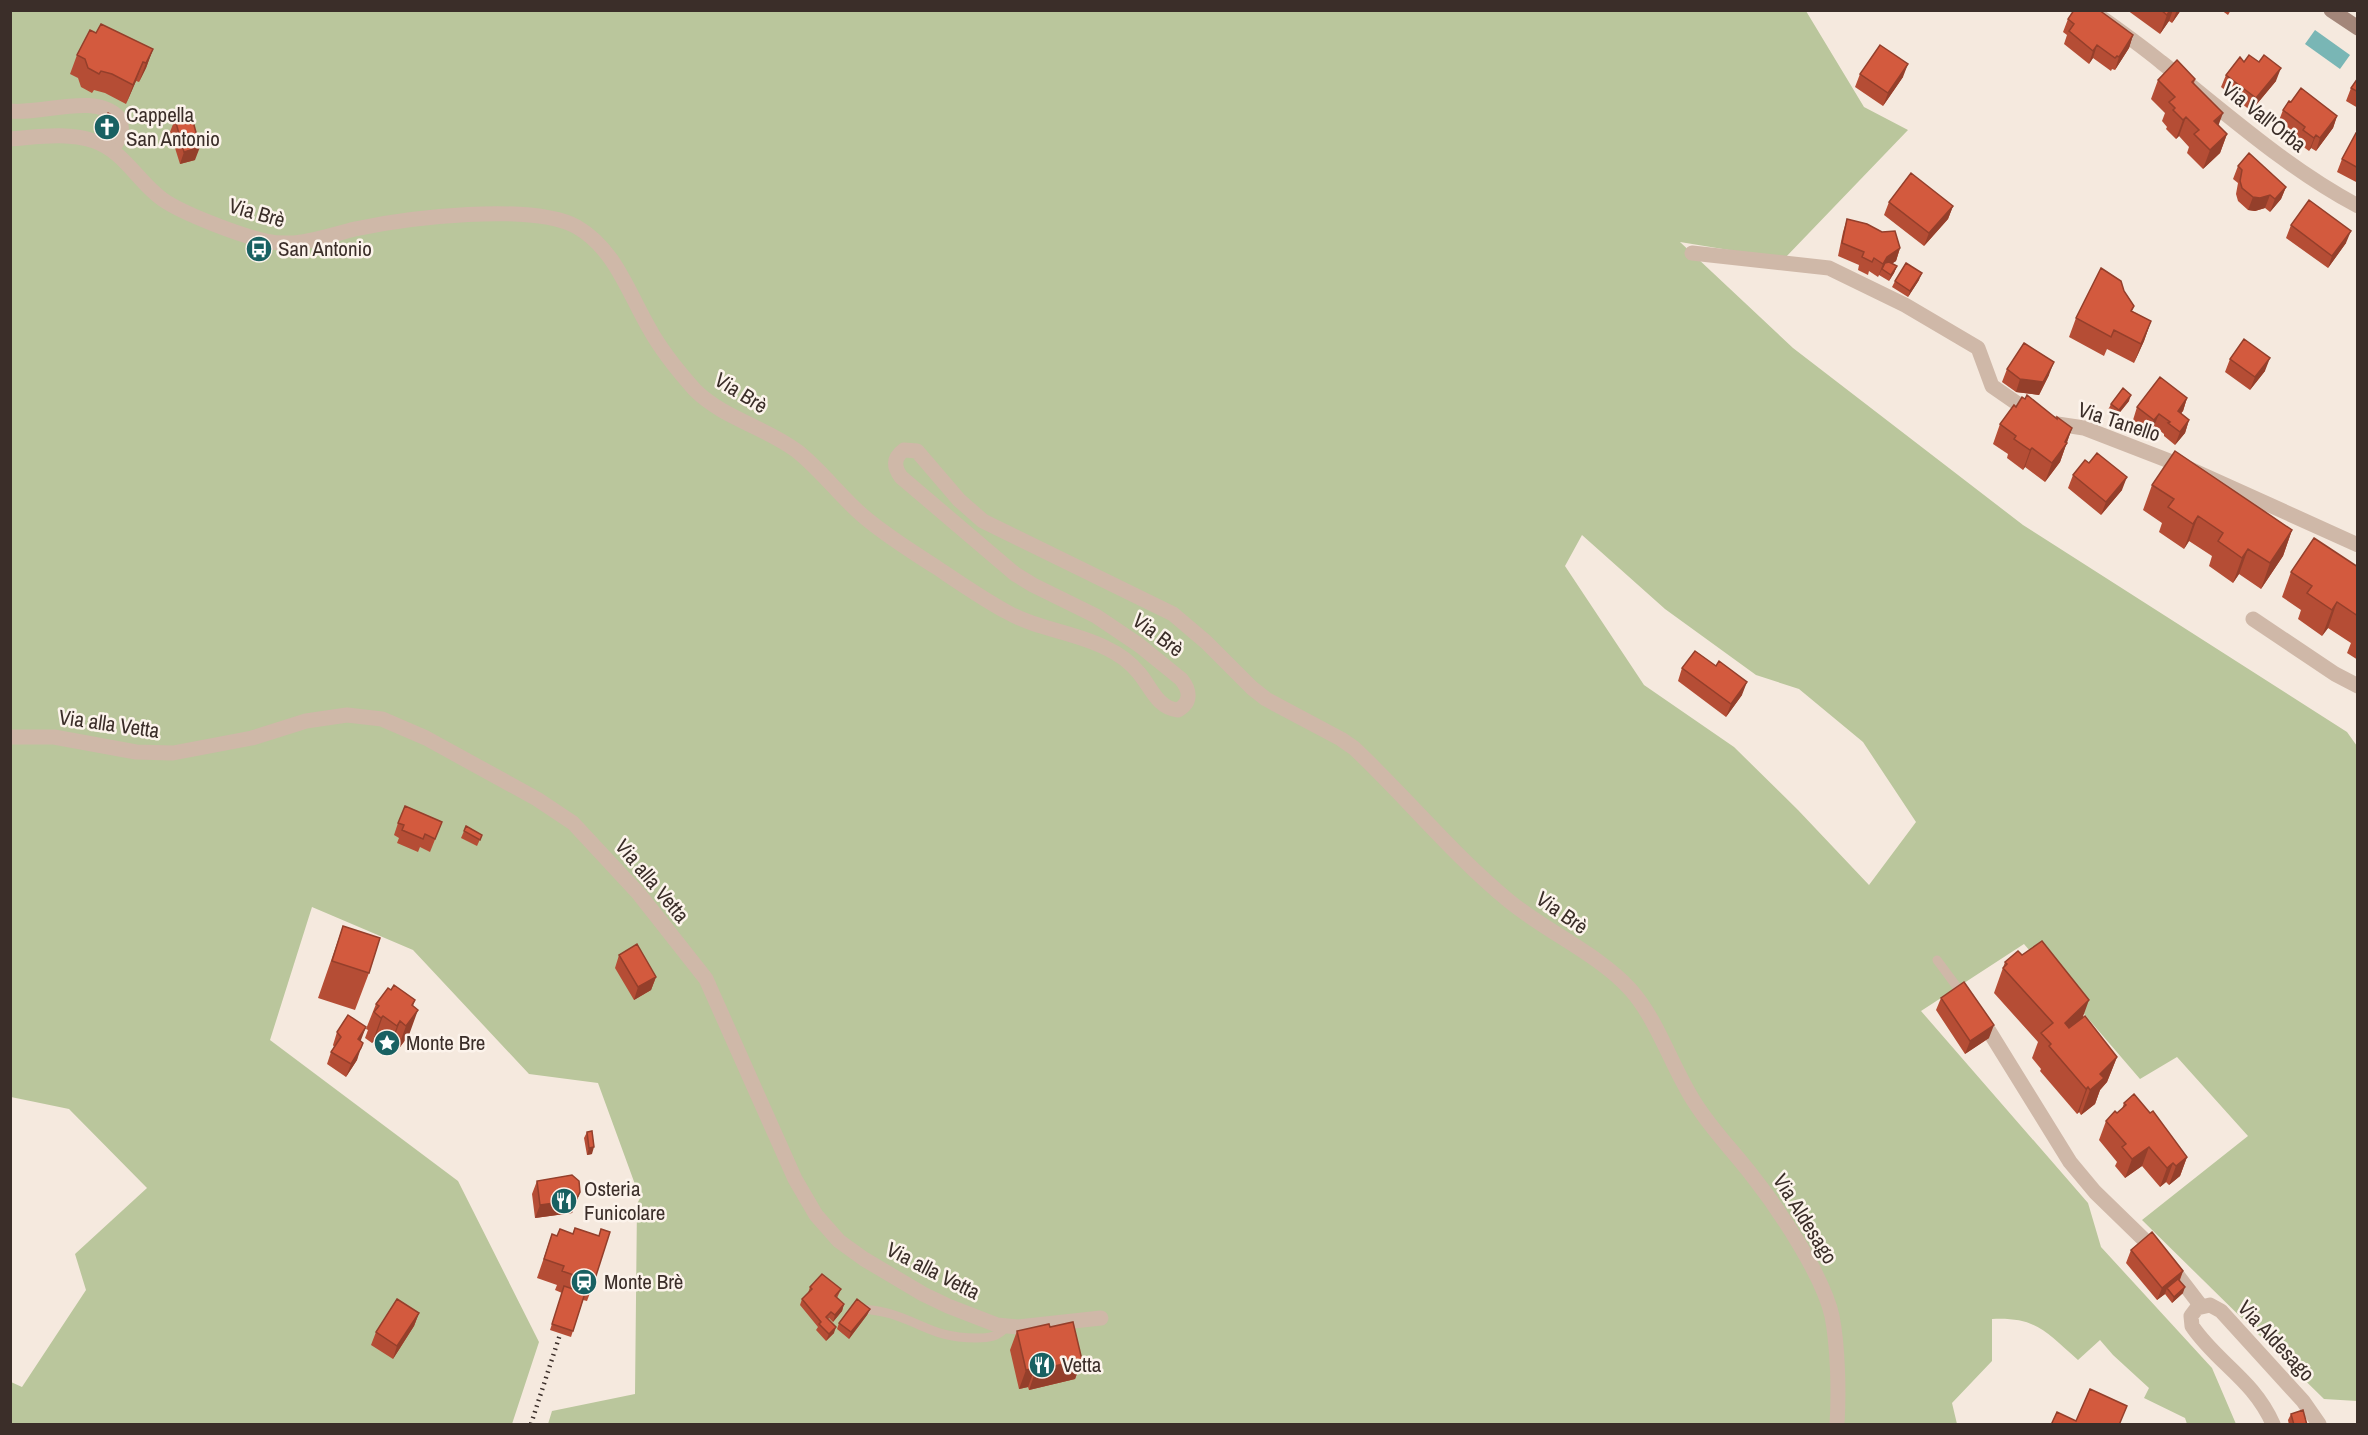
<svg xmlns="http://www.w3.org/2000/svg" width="2368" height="1435" font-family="'Archivo Narrow',sans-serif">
  <rect width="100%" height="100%" fill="#f5e9de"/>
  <path fill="#bac69c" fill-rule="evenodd" d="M10,11H1806L1864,107L1908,130L1784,259L1680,242L1793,348L2023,525L2347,732L2357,746V1401L2324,1399L2142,1220L2248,1136L2177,1057L2140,1079L2024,944L1921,1011L2088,1203L2101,1247L2212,1368L2236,1424H2187L2185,1418L2144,1398L2149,1388L2113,1355L2100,1340L2078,1360C2046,1332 2037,1317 1992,1319V1361L1952,1403L1957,1424H548L552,1411L635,1394L637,1204L640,1198L598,1083L529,1074L413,950L312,907L270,1040L458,1181L539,1342L512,1424H11V1382L22,1387L86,1290L75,1254L147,1188L69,1109L11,1097ZM1582,535L1665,609L1756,675L1799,689L1863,742L1916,822L1869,885L1798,810L1734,747L1644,685L1565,566Z"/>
  <path fill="#79b6b5" d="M2315,30L2350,55L2340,69L2305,44Z"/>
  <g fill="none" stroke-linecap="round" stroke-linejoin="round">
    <path stroke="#cfb8a8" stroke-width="9" d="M1937,960L1963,995
      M862,1309C872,1310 882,1311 891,1314C926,1325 936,1338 976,1338C989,1338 998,1337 1006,1327"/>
    <path stroke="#cfb8a8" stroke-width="15" d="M2091,10C2115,27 2139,44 2161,62C2225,112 2285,167 2358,206
      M10,111C42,115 96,92 119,118C125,131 119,139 112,150
      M1692,253L1829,268L1905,305L1978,348L1992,386L2044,422L2084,428L2190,469L2358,545
      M2253,619L2335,674L2358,686
      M10,737H54L136,752L173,753L252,738L306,721L347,715L382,719L426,738L537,799L573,823L639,894L706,979L795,1179L816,1215L839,1241L864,1259L923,1294L948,1306L997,1325L1018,1327L1101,1318
      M1989,1031L2070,1162L2095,1192L2168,1263L2201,1306"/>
    <path stroke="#cfb8a8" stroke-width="15" d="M10,139C38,137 67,132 94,141C125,152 137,181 162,199C183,214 242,236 266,241C297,248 326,236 355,229C406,218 532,202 577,227C615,249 628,292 649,328C661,350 678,371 695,390C723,418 765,427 797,451C821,470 839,495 862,515C885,535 911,551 936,567C960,583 983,599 1007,612C1039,630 1075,632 1106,648C1119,654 1130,662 1139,673C1151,687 1157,708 1178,710C1192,702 1190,690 1181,679L1139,645L1096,616L1033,585L1015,574L901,477C894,467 893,458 904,450L917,451L959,500L983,521L1173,614L1206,642L1252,688L1266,699L1341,739L1354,748C1407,798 1453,855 1509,901C1547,932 1598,954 1630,989C1658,1020 1672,1068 1695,1103C1712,1130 1735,1153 1754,1178C1780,1211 1823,1276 1832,1316C1838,1347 1839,1393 1837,1424
      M2273,1424C2253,1379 2217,1363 2192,1326L2191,1316L2197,1308L2210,1305L2221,1311L2303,1401L2319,1424"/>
    <path stroke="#a38679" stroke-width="15" d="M2331,10L2358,28"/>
    <path stroke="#3b2e29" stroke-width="4.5" stroke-dasharray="1.5 4.5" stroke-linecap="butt" d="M531,1424L565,1319"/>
  </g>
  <path fill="#b54d35" d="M2127,10H2181L2172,23L2169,21L2160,34Z
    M2221,10H2231L2228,15Z
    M2068,19L2133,35L2129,48L2115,70L2112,69L2111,71L2093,58L2089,64L2064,44L2067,35L2063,32Z
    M96,33L153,49L146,68L139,82L136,81L126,104L105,93L94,90L92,93L81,87L78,78L70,74L77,55Z
    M2244,62L2276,81L2251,111L2221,87L2226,75Z
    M1860,74L1903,77L1883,106L1855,87Z
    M2358,78V108L2346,101L2351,88Z
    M2195,79L2194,83L2218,125L2227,134L2220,153L2203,169L2187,153L2189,147L2179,136L2176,139L2166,129L2167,127L2162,121L2165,113L2151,99L2158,80Z
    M2283,110L2337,116L2333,128L2316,151L2311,148L2309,151L2298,143L2300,139L2278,123Z
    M116,118L114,125L108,135L100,130L103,123Z
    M175,119L195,160L180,164L170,132Z
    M2358,134V183L2337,172L2342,159Z
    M2238,166L2286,187L2281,199L2270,212L2265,208L2255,211L2248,210L2238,201L2236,194L2238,183L2233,179Z
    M1889,202L1953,206L1948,219L1924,246L1884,215Z
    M1847,219L1900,248L1896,261L1892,263L1897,266L1894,273L1889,281L1879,275L1878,277L1869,271L1868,275L1858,270L1859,265L1838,256L1843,232Z
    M2291,225L2346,243L2328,268L2286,238Z
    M1919,280L1908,297L1892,287L1895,281Z
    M2124,291L2134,306L2132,311L2151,321L2144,341L2134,363L2107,349L2104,356L2069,337L2076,318Z
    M2230,359L2265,371L2250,390L2225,372Z
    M2007,369L2049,375L2039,395L2016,392L2002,382Z
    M2187,398L2183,411L2181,413L2189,420L2185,433L2175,445L2164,436V434L2154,426L2149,432L2133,420L2137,407Z
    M2129,401L2116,417L2108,410L2111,404Z
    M2016,407L2057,419L2072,428L2060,462L2045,482L2025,467L2023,470L2007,458L2008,454L1993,444L2000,424Z
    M2073,475L2122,490L2101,515L2068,488Z
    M2152,485L2292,530L2283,556L2261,589L2239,574L2233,583L2209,566L2212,556L2189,541L2184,549L2159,532L2162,523L2143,510Z
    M2358,567V660L2347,653L2351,643L2328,628L2322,636L2298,619L2301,610L2282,597L2291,572Z
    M1716,666L1742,695L1726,717L1678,681L1682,668Z
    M442,822L430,852L420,847L418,852L397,843L399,838L394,835L398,823Z
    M464,831L482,835L477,846L461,838Z
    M343,926L369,973L355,1010L318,998Z
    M619,955L656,977L651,990L634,1000L615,968Z
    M2005,962L2083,1018L2117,1057L2107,1082L2100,1090L2095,1104L2081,1115L2079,1112L2077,1114L2040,1071L2041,1069L2032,1058L2038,1042L1994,993Z
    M391,990L415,1000L413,1006L409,1035L397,1051L391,1047L388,1051L374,1041L372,1043L365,1038L368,1030L366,1029L376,1004Z
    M1941,998L1989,1038L1965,1054L1936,1010Z
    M337,1032L360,1041L357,1060L346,1077L327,1064L331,1052L334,1047L333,1045Z
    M2124,1103L2187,1157L2180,1176L2169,1185L2166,1182L2160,1187L2142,1166L2125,1178L2115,1166L2117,1162L2099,1140L2106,1121L2122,1109Z
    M587,1132L592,1154L587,1155L584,1138Z
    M537,1181L580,1192L572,1213L535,1218L532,1194Z
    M552,1234L594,1282L587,1301L583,1300L571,1337L550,1330L562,1293L555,1290L557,1285L537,1278Z
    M2131,1250L2183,1271L2180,1280L2183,1293L2172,1303L2165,1294L2157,1300L2126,1263Z
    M810,1287L841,1289L837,1298L844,1304L842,1311L833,1322L829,1318L828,1319L834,1333L826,1341L816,1330L818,1327L800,1305L802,1299L808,1293Z
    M870,1309L867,1315L849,1339L837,1329L839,1323Z
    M419,1313L414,1326L393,1359L371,1345L376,1332Z
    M1050,1327L1082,1360L1075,1379L1029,1390L1028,1387L1019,1389L1010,1350L1017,1331Z
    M2291,1414L2307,1425H2289L2288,1420Z"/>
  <path fill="#943f2b" d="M2170,10H2173L2169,21L2160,34L2167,15Z
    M2177,10H2181L2172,23Z
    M2133,35L2129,48L2115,70L2119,57Z
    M2097,45L2093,58L2089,64L2093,51Z
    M153,49L146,68L139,82L146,63Z
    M143,62L136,81L126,104L133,85Z
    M1908,64L1903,77L1883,106L1888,93Z
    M2281,68L2276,81L2251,111L2256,98Z
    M2223,113L2216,132L2214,121Z
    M2337,116L2333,128L2316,151L2320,138Z
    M2186,117L2179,136L2176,139L2183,120Z
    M2227,134L2220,153L2203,169L2210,150Z
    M2316,135L2311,148L2309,151L2314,138Z
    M200,147L195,160L180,164L184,152Z
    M2286,187L2281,199L2270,212L2275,199Z
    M2270,195L2265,208L2255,211L2248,210L2253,197Z
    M1953,206L1948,219L1924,246L1929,233Z
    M2351,231L2346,243L2328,268L2332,256Z
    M1900,248L1896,261L1883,270L1882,269L1878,277L1883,264L1887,257Z
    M1897,266L1894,273L1889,281L1891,275Z
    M1922,273L1919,280L1908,297L1910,291Z
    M2151,321L2144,341L2134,363L2141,344Z
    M2270,358L2265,371L2250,390L2255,377Z
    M2054,362L2049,375L2039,395L2016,392L2020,379Z
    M2131,395L2129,401L2116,417L2119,410Z
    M2187,398L2183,411L2173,423L2178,411Z
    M2159,414L2154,426L2149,432L2154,420Z
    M2189,420L2185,433L2175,445L2180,432Z
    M2072,428L2060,462L2045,482L2052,463Z
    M2032,448L2025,467L2023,470L2030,450Z
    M2127,477L2122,490L2101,515L2106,502Z
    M2198,516L2189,541L2184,549L2193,524Z
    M2292,530L2283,556L2261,589L2270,563Z
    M2248,549L2239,574L2233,583L2242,558Z
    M2337,602L2328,628L2322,636L2332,610Z
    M1747,682L1742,695L1726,717L1731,704Z
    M656,977L651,990L634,1000L638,987Z
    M2089,1000L2080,1025L2056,1048L2065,1023Z
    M418,1010L409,1035L397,1051L406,1026Z
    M383,1016L374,1041L372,1043L381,1018Z
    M400,1021L391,1047L388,1051L397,1026Z
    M1994,1025L1989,1038L1965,1054L1970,1041Z
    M366,1027L361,1040L353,1052L358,1039Z
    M361,1048L357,1060L346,1077L351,1064Z
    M2117,1057L2107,1082L2100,1090L2095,1104L2081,1115L2090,1090L2100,1074Z
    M2088,1087L2079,1112L2077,1114L2086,1089Z
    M594,1147L592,1154L587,1155L589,1148Z
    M2149,1147L2142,1166L2125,1178L2132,1159Z
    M2187,1157L2180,1176L2169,1185L2176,1166Z
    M2173,1163L2166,1182L2160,1187L2167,1168Z
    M580,1192L572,1213L535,1218L540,1205Z
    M2183,1271L2178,1283L2167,1288L2165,1294L2157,1300L2162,1288Z
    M2185,1287L2183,1293L2172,1303L2174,1297Z
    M844,1304L842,1311L833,1322L835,1315Z
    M870,1309L867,1315L849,1339L851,1332Z
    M419,1313L414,1326L393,1359L397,1346Z
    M836,1327L834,1333L826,1341L829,1334Z
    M1082,1360L1075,1379L1029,1390L1036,1370Z
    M1035,1368L1028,1387L1019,1389L1026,1370Z"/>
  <path fill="#d35a3e" stroke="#943f2b" stroke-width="1.5" d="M2074,10H2099L2133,35L2119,57L2117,56L2115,58L2097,45L2093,51L2069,31L2074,24L2068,19Z
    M2161,10H2170L2167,15Z
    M101,24L153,49L146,63L143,62L133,85L112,74L101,71L99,74L88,68L85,59L77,55L90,30L96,33Z
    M1880,45L1908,64L1888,93L1860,74Z
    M2249,55L2259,62L2264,55L2281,68L2256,98L2226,75L2240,57L2244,62Z
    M2177,60L2195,79L2192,82L2223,113L2214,121L2227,134L2210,150L2194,134L2199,130L2186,117L2183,120L2173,110L2175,108L2169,102L2175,97L2158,80Z
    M2358,78V92L2351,88Z
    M2301,88L2337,116L2320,138L2316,135L2314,138L2303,130L2305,127L2283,110L2289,101L2291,102Z
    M108,113L116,118L111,128L103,123Z
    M191,114L200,147L184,152L175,119Z
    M2356,133L2358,134V168L2342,159Z
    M2249,153L2286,187L2275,199L2270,195L2260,198L2253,197L2242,188L2240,181L2242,170L2238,166Z
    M1911,173L1953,206L1929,233L1889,202Z
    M2309,200L2351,231L2332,256L2291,225Z
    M1847,219L1867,224L1882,232L1895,231L1900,248L1887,257L1883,264L1874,258L1872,262L1862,257L1864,252L1842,243Z
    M1889,262L1897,266L1891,275L1882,269L1885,263Z
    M1906,263L1922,273L1910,291L1895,281Z
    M2101,268L2121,281L2124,291L2134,306L2131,311L2151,321L2141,344L2114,330L2111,337L2076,318Z
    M2244,339L2270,358L2255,377L2230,359Z
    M2024,343L2054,362L2043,382L2020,379L2007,369Z
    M2160,377L2187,398L2178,411L2189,420L2180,432L2168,423L2170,422L2159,414L2154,420L2137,407Z
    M2123,388L2131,395L2119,410L2111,404Z
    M2027,395L2057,419V417L2072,428L2065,442L2067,443L2052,463L2032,448L2030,450L2014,439L2016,436L2000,424L2014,405L2016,407L2022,397L2025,399Z
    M2175,451L2292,530L2270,563L2248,549L2242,558L2218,541L2223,533L2198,516L2193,524L2168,507L2174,499L2152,485Z
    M2097,453L2127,477L2106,502L2073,475L2085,460L2089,463Z
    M2314,538L2358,567V616L2337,602L2332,610L2307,593L2312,586L2291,572Z
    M1695,651L1716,666L1719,661L1747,682L1731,704L1682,668Z
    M405,806L442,822L435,839L425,834L423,839L402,830L404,825L398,823Z
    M466,826L482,835L480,840L464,831Z
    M343,926L380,938L369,973L332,961Z
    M2042,941L2089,1000L2065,1023L2069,1028L2085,1016L2117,1057L2100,1074L2104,1078L2090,1090L2088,1087L2086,1089L2049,1046L2051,1044L2041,1033L2053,1023L2003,968L2007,964L2005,962L2018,951L2022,955Z
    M637,944L656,977L638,987L619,955Z
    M1964,982L1994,1025L1970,1041L1941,998Z
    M394,985L415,1000L412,1005L418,1010L406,1026L400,1021L397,1026L383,1016L381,1018L374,1012L379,1006L376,1004L388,988L391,990Z
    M348,1015L366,1027L358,1039L363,1043L361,1048L351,1064L331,1052L341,1037L337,1032Z
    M2134,1094L2150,1113L2153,1111L2187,1157L2176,1166L2173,1163L2167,1168L2149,1147L2132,1159L2122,1147L2126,1144L2106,1121L2115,1111L2117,1113L2126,1105L2124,1103Z
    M592,1131L594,1147L589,1148L587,1132Z
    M572,1175L579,1181L580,1192L576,1200L540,1205L537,1181Z
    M575,1228L599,1236L601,1229L610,1232L594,1282L562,1271L564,1266L544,1259L552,1234L557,1236L560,1229L573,1234Z
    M2152,1232L2183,1271L2162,1288L2131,1250Z
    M822,1274L841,1289L835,1296L844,1304L835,1315L831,1312L826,1317L836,1327L829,1334L819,1324L821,1322L802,1299L812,1289L810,1287Z
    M2178,1279L2185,1287L2174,1297L2167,1288Z
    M564,1286L585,1293L573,1331L552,1324Z
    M397,1299L419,1313L397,1346L376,1332Z
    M857,1299L870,1309L851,1332L839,1323Z
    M1073,1322L1082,1360L1036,1370L1035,1368L1026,1370L1017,1331L1049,1324L1050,1327Z
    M2090,1389L2127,1406L2119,1425H2051L2057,1412L2076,1421Z
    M2303,1410L2307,1425H2294L2291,1414Z"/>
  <defs>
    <symbol id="church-disc" viewBox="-11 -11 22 22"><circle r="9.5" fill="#196162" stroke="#fcf3eb"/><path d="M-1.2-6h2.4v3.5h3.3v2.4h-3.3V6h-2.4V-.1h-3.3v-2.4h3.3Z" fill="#fff"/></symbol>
    <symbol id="bus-disc" viewBox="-11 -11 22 22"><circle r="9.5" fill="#196162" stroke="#fcf3eb"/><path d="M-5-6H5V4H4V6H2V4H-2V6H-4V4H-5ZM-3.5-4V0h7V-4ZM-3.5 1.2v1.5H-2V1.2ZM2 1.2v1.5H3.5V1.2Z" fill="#fff"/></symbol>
    <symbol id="sight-disc" viewBox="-11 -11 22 22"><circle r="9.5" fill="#196162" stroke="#fcf3eb"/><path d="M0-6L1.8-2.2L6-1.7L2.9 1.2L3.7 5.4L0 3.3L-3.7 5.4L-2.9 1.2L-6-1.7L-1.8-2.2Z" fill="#fff"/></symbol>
    <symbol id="restaurant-disc" viewBox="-11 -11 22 22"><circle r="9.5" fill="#196162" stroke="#fcf3eb"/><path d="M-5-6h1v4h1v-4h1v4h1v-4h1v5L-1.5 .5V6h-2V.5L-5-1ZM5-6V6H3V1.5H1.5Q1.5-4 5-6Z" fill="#fff"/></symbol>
    <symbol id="station-disc" viewBox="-11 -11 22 22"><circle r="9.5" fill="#196162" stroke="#fcf3eb"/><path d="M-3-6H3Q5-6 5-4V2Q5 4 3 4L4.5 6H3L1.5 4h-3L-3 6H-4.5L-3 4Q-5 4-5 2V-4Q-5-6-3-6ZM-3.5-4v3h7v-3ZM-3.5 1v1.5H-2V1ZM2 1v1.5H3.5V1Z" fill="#fff"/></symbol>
  </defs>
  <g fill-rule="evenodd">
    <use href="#church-disc" x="92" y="112" width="30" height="30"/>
    <use href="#bus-disc" x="244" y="234" width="30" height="30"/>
    <use href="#sight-disc" x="372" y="1028" width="30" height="30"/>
    <use href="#restaurant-disc" x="549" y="1186" width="30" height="30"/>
    <use href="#station-disc" x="569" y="1267" width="30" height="30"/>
    <use href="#restaurant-disc" x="1027" y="1350" width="30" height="30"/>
  </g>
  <g text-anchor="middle" stroke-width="5" stroke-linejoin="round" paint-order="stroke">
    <g font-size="21" fill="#3b2e29" stroke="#fcf3eb" text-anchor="start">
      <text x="126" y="122">Cappella<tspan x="126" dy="24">San Antonio</tspan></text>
      <text x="278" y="256">San Antonio</text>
      <text x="406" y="1050">Monte Bre</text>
      <text x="584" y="1196">Osteria<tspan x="584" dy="24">Funicolare</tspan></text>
      <text x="604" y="1289">Monte Brè</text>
      <text x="1062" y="1372">Vetta</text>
    </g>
    <g font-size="21" fill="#3b2e29" stroke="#fcf3eb">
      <text transform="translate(2264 117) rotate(38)" y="7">Via Vall'Orba</text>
      <text transform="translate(257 213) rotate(16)" y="7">Via Brè</text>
      <text transform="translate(741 393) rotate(32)" y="7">Via Brè</text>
      <text transform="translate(2119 422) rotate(18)" y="7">Via Tanello</text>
      <text transform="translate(1158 635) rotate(37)" y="7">Via Brè</text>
      <text transform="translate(109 724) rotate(8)" y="7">Via alla Vetta</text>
      <text transform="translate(652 881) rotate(50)" y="7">Via alla Vetta</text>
      <text transform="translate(1562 913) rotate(35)" y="7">Via Brè</text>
      <text transform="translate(1805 1219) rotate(58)" y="7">Via Aldesago</text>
      <text transform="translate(933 1271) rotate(27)" y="7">Via alla Vetta</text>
      <text transform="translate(2276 1341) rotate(47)" y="7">Via Aldesago</text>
    </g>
  </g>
  <rect width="2368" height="1435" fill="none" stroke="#3b2e29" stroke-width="24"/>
</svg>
